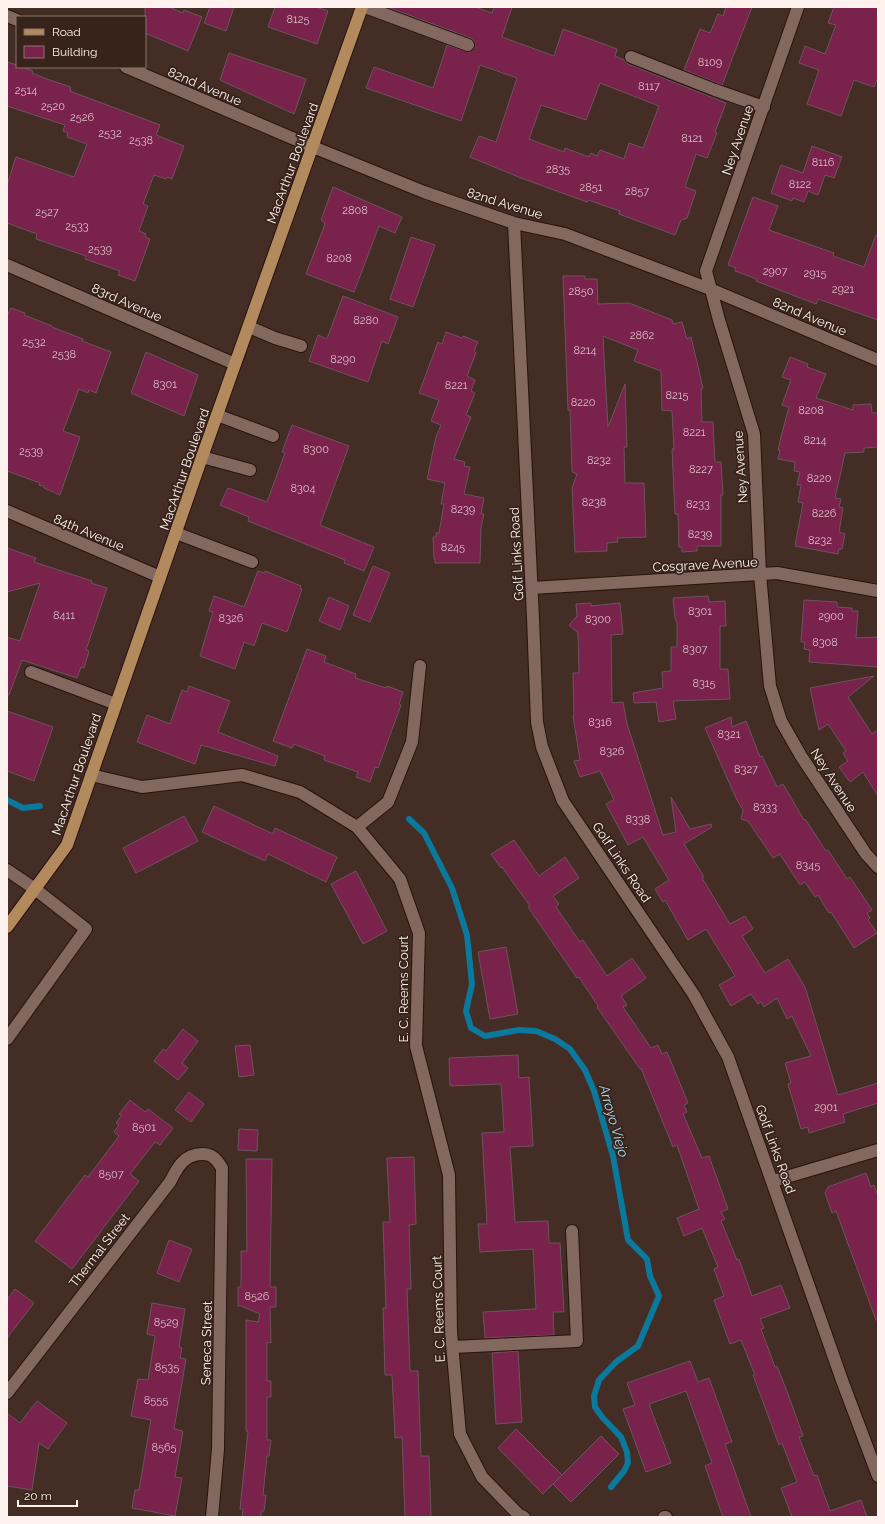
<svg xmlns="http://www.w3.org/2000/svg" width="885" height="1524" font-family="Raleway,sans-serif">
  <rect width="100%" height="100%" fill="#432d25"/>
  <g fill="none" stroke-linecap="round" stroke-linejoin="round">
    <path stroke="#0a799c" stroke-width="6" d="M7,800L23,808L40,806
      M409,819L424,833L452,888L467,935L472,984L466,1011L471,1028L485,1036L519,1030L536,1031L555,1039L570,1049L585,1070L594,1091L613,1156L628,1240L647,1259L650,1276L659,1296L638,1346L616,1362L599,1380L594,1396L595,1407L602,1417L621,1437L627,1452L628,1463L624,1471L611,1487"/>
  </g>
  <path fill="#78224c" stroke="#6d545e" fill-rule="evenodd" d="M145,7H169L183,13L184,10L202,17L188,51L145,33Z
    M210,7H234L226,31L204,23Z
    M275,7H316L328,11L317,44L268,27Z
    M387,7H475L492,13L494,7H512L502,37L554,56L563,29L617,49L615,56L624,60L628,64L726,103L715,132L717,133L707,158L696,154L685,187L696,191L687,218L681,220L675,235L619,214L620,211L588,200L587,202L521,178L470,157L479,136L496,142L517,78L480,65L461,121L366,88L374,67L433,88L447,45L469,52L473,50L475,47L474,41L471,38ZM600,83L659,106L643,148L629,143L624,159L600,150L597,156L591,153L589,157L565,148L564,152L529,139L541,105L586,120Z
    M726,7H752L722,85L684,70L700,29L710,33L718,14L723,16Z
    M834,7H878V77L874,87L854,80L841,116L807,104L819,70L799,63L805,46L825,54L836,25L828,23Z
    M229,53L306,79L294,114L220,80Z
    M7,62L17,65V67H22L33,71L32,73L44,78L71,87L70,91L160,125L156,135L184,146L172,179L167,177L166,179L154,175L143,204L148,206L139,231L146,234L145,237L150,239L135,281L118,275L120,271L85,259L86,256L36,239L37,234L7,223V185L16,157L74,177L87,144L67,137L68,133L63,131L65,125L7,106Z
    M812,146L842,157L834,178L825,175L818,195L808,191L804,202L793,198L792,201L771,193L781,165L803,173Z
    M333,187L402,217L395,233L379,226L354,292L306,274L325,224L321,220Z
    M753,197L778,206L769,230L834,253L833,256L864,267L876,235H878V320L818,299L816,304L756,281L757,279L735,271L736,268L728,265Z
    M411,237L435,245L413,307L390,299Z
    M563,276H585V279H597L598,304L629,303L672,320L673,324L682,322L687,339L691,337L692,341L703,388L701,389L702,422H713L715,462H721L723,495H721V546H697V551L682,552V547H679L678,514H675L674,493L672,449H674L672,411L662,410L661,371L634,361L638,350L603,336L608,427L625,384L627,447H624L625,483H644L646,537L617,538L618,542L607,543V551L575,552L572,488L577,474L572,472L570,410H568Z
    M343,296L398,317L388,344L382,341L368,382L309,361L318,335L327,339Z
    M11,308L25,313L24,315L52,326V327L83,339L82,341L111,352L96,393L89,390L88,393L79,389L63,431L80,437L60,495L44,488V486L39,485L40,483L7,471V316Z
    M446,332L462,338L463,336L478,342L474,351L476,353L467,376L475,380L471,391L475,393L466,415L471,417L454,459L465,462L464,466L470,467L464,494L484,498L481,514H484L481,528L480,563H435V559H434L433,537H436V533H439L444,504H441L445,483L427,479L436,437L441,425L431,421L439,400L419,393L438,342L442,344Z
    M146,352L198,375L184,416L131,393Z
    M790,357L808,364L807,367L826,374L816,398L853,410V405L871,404L872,413H878V447L864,448V452L845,453L835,498L841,499L839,507L843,508L839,532L845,534L842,549H839L838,554L795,546L803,503L798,502L801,485H797L800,472L794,471L795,462L778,459L780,450H778L782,433L789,407L782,405L791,380L782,377Z
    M292,425L349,446L320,525L374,547L364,571L344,563L345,560L248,521L249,517L220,505L228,488L267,502L285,453L282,452Z
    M7,548L36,558L34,562L92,581L91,583L107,588L86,650L89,651L84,668L81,667L77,678L22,660L9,695H7V637L20,641L40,583L7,592Z
    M373,566L390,573L370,622L353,615Z
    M258,571L264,573L265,571L301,586L300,588L302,589L287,632L262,623L254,646L244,642L235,669L200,656L213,612L209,611L214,596L244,607Z
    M708,596L709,602L725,601L726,626H720V669H728L730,699L673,701L676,719L659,722L656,702L634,703L633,693L663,688L662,672L671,671V647H677V622L675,619L673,598Z
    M329,597L349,606L340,630L319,621Z
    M804,600L837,602V607L852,608V611H858L856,638L878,637V667L809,662L810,650L804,649L805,642H801Z
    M591,603V606L620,603L623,634L611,635L612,703L623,702L627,724L663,835L676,832L671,797L690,829L711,824L712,827L684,844L704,877L702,878L730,924L745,916L753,929L742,936L765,973L788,959L805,987L838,1095L878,1083V1103L843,1114L845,1122L809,1133L808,1127L801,1129L788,1084L791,1083L785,1063L811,1056L792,1016L787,1019L777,998L764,1007L761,1002L758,1004L751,994L731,1006L719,985L735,976L706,929L688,940L665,900L663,902L655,889L669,880L643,837L628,845L606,804L614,800L600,771L580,777L574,761L580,760L573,716H574L573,673H579L578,633L569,625L577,616L576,604Z
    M307,649L326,656L324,662L356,674L355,678L386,688L387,686L403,692L399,704L401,705L378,768L375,767L370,782L356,777L358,772L324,760L325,756L294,744L292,748L273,741Z
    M874,676L848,697L872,734L878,730V796L863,772L850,782L839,767L848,761L843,753L846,751L828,724L819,730L810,688Z
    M189,686L230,701L218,732L278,756L275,766L201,745L195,764L137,742L147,715L170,724L182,690L187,692Z
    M7,711L53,727L34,781L7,771Z
    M731,717L732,727L746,721L760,757L762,756L777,787L783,784L804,820L805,819L826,851L828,850L847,879L850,877L872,910L867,913L870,918L868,920L877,933L854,948L831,912L829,913L818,895L815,897L805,882L800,885L780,854L773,858L748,821L741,819L743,810L736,798L705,728Z
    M214,806L273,834L275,828L337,857L326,882L268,854L265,861L202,832Z
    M184,816L198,841L136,873L123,848Z
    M514,840L539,876L565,857L579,878L553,896L559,904L556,907L580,942L583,940L607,976L632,958L646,978L621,996L627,1005L623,1007L651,1048L658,1045L662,1054L667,1052L688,1103L684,1105L687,1112L683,1114L702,1158L709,1156L728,1209L721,1212L725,1219L721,1221L737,1260L739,1259L752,1296L781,1285L790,1308L760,1319L764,1328L761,1329L775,1367L777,1366L788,1394L803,1436L799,1437L814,1476L817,1475L830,1511L861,1500L867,1517H792L781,1488L797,1482L782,1443L779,1445L753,1375H755L741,1340L730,1344L714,1300L724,1296L714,1269L718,1267L702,1228L684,1236L677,1218L699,1209L677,1145L673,1147L641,1068L640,1069L597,1007L598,1006L579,977L577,978L561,955L528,907L530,906L502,867L501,868L491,854Z
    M356,871L387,931L363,944L331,884Z
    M506,947L518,1014L490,1019L478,952Z
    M183,1029L198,1041L182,1063L188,1068L178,1080L154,1061L163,1049L166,1051Z
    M250,1045L254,1075L239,1077L235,1046Z
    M518,1055L519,1078L529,1077L533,1146L510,1147L515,1222L548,1221L549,1243H560L564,1312H553L554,1335L485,1338L483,1312L536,1309L533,1249L480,1252L478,1224H487L482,1133L504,1132L501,1084L450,1086L449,1058Z
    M189,1092L204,1104L191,1122L175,1110Z
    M130,1100L145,1112L148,1109L173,1128L160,1145L155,1142L130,1174L139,1181L72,1269L35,1241L85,1175L88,1177L119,1136L114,1132L119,1125L116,1123L122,1115L119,1114Z
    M239,1129L258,1130L257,1151L238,1150Z
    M414,1157L416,1224L409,1225L411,1289H407L410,1371H418L421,1456H429L431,1517H405L402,1437L395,1438L392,1375H385L383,1308H386L383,1222H390L387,1158Z
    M246,1159H272L270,1287H276V1307H270L271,1343L267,1342V1381H271V1397H267V1440H271L269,1456H267L263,1495H266L264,1511H261V1517H242L243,1509H240L248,1431H246V1320L258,1322L260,1314L241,1306H238V1287H241V1251H247Z
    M866,1173L871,1187L874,1185L878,1196V1320H876L836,1211L832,1213L825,1193L828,1187Z
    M169,1240L192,1249L179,1282L157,1273Z
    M15,1289L34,1303L7,1338V1300Z
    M152,1303L185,1309L179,1347L182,1348L180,1358L186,1359L174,1429L183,1431L175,1477L182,1478L175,1516L132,1508L135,1490H139L151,1420L131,1416L138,1379L148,1380L155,1336L147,1334Z
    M518,1351L522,1422L496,1424L492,1353Z
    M690,1361L698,1382L709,1378L732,1442L725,1444L751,1517H723L705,1466L712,1463L686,1391L649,1404L671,1463L646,1472L623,1409L635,1405L627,1383Z
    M37,1401L67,1423L48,1449L39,1443L32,1490L7,1486V1413L20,1423Z
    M516,1429L562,1475L543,1494L498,1448Z
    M601,1436L619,1454L571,1502L553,1484Z"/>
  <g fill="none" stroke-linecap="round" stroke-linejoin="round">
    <defs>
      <path id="minor" d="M365,7L468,45
        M798,7L706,271L719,320L754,434L760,574L770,686L781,721L801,756L866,854L878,867
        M7,16L17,20
        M631,57L715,90L764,107
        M126,67L313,147L424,192L514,223L565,234L710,289L878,360
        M514,223L533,618L537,722L542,747L563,801L694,995L728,1057L843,1383L878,1476
        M7,265L235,364
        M249,327L275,338L301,346
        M217,415L273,436
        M202,457L250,470
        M7,511L160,577
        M176,533L252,562
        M532,588L777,573L878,591
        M31,672L116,704
        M91,775L142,787L242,775L300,792L357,827L400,879L419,933L416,1046L449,1175L451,1332L460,1434L482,1477L518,1514L524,1517
        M357,827L388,802L412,742L420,666
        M7,870L35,889L86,929L7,1039
        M773,1181L878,1150
        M453,1347L577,1341L572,1231
        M7,1393L170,1182C177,1168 184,1154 202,1154C206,1154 211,1155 214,1158C217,1160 220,1165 222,1168L218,1449L212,1517
        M664,1517H666"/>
      <path id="major" d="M7,927L67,845L202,457L362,7"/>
    </defs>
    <use href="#minor" stroke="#28140d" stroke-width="14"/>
    <use href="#major" stroke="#28140d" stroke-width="14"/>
    <use href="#minor" stroke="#82685f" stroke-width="12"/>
    <use href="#major" stroke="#b38a5e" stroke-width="12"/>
  </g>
  <g text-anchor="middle" stroke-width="3.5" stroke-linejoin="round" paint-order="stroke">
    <g font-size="11" fill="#dcbec6">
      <text x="298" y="23">8125</text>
      <text x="710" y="66">8109</text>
      <text x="649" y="90">8117</text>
      <text x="26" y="94">2514</text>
      <text x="53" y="110">2520</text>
      <text x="82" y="121">2526</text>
      <text x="110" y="137">2532</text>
      <text x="692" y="142">8121</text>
      <text x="141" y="144">2538</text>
      <text x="823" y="166">8116</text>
      <text x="558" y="173">2835</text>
      <text x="800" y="188">8122</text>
      <text x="591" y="191">2851</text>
      <text x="637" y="195">2857</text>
      <text x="355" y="214">2808</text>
      <text x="47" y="216">2527</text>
      <text x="77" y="230">2533</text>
      <text x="100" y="253">2539</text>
      <text x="339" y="262">8208</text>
      <text x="775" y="275">2907</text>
      <text x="815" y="277">2915</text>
      <text x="843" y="293">2921</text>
      <text x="581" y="295">2850</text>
      <text x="366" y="324">8280</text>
      <text x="642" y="339">2862</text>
      <text x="34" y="346">2532</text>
      <text x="585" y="354">8214</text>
      <text x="64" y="358">2538</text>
      <text x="343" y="363">8290</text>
      <text x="165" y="388">8301</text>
      <text x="456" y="389">8221</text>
      <text x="677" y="399">8215</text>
      <text x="583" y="406">8220</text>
      <text x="811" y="414">8208</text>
      <text x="694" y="436">8221</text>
      <text x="815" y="444">8214</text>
      <text x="316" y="453">8300</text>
      <text x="31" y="455">2539</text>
      <text x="599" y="464">8232</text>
      <text x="701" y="473">8227</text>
      <text x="819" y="482">8220</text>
      <text x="303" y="492">8304</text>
      <text x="594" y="506">8238</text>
      <text x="698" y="508">8233</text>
      <text x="463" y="513">8239</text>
      <text x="824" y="517">8226</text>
      <text x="700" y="538">8239</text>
      <text x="820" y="544">8232</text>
      <text x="453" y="551">8245</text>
      <text x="700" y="615">8301</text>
      <text x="64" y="619">8411</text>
      <text x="831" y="620">2900</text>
      <text x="231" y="622">8326</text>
      <text x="598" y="623">8300</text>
      <text x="825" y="646">8308</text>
      <text x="695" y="653">8307</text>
      <text x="704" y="687">8315</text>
      <text x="600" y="726">8316</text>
      <text x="729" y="738">8321</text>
      <text x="612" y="755">8326</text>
      <text x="746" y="773">8327</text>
      <text x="765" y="811">8333</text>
      <text x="638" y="823">8338</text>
      <text x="808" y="869">8345</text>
      <text x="826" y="1111">2901</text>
      <text x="144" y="1131">8501</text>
      <text x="111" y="1178">8507</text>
      <text x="257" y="1300">8526</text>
      <text x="166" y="1326">8529</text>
      <text x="167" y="1371">8535</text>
      <text x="156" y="1404">8555</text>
      <text x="164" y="1451">8565</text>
    </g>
    <g font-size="13" fill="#fef2ee" stroke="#38231b">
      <text transform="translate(205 86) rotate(23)" y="5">82nd Avenue</text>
      <text transform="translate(737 140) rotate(-71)" y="5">Ney Avenue</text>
      <text transform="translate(292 163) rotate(-70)" y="5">MacArthur Boulevard</text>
      <text transform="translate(505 203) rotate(17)" y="5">82nd Avenue</text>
      <text transform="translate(127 302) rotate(24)" y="5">83rd Avenue</text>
      <text transform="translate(810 316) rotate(23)" y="5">82nd Avenue</text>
      <text transform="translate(740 467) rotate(-94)" y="5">Ney Avenue</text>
      <text transform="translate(184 469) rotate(-71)" y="5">MacArthur Boulevard</text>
      <text transform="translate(89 532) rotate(23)" y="5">84th Avenue</text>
      <text transform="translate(516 554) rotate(-93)" y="5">Golf Links Road</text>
      <text transform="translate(705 564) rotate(-3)" y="5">Cosgrave Avenue</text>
      <text transform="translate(76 774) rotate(-71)" y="5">MacArthur Boulevard</text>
      <text transform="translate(834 780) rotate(57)" y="5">Ney Avenue</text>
      <text transform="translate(622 862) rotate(56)" y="5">Golf Links Road</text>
      <text transform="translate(403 989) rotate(-90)" y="5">E. C. Reems Court</text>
      <text transform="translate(776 1149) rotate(70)" y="5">Golf Links Road</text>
      <text transform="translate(99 1250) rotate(-52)" y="5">Thermal Street</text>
      <text transform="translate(438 1309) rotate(-92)" y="5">E. C. Reems Court</text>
      <text transform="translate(206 1343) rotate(-89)" y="5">Seneca Street</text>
    </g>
    <g font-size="14" font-style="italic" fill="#a5d9f0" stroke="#38231b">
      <text transform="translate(614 1121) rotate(74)" y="5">Arroyo Viejo</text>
    </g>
  </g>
  <rect width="885" height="1524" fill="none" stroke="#fef2ee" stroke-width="16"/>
  <rect x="16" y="16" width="130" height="52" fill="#38231b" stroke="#87766f"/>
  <rect x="24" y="29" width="20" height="6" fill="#b38a5e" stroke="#87766f"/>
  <text x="52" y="36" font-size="12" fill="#fef2ee">Road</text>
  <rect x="24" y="46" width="20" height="12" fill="#78224c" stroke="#87766f"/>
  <text x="52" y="56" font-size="12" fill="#fef2ee">Building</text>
  <path d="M18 1500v6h59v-6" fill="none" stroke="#fef2ee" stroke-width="2"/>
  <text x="24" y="1500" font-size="12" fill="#fef2ee" stroke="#38231b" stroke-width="3" paint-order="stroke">20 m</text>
</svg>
